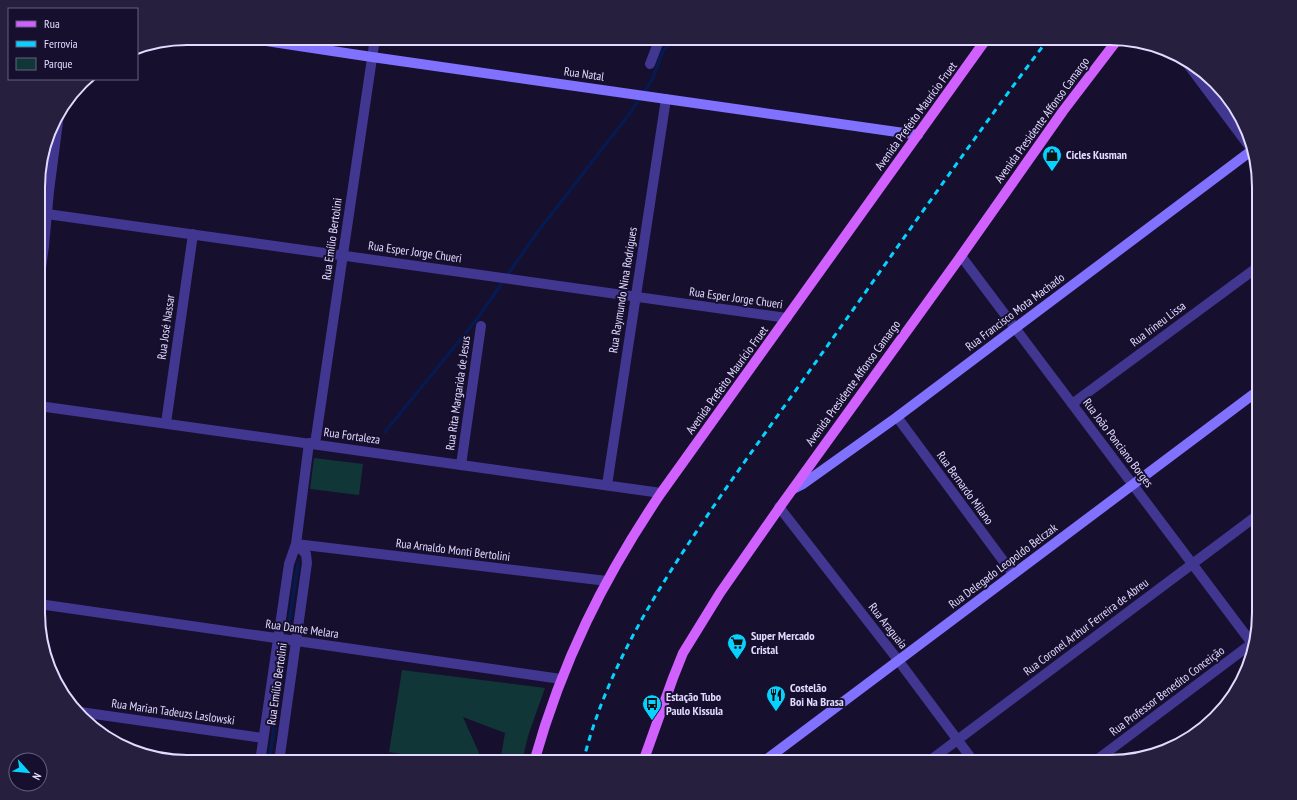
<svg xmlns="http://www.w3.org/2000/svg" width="1297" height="800" font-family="'PT Sans Narrow',sans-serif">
  <rect width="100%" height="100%" fill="#160f2d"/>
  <path fill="#113637" d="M314,458L363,464L359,495L310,489Z
    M402,670L545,688L528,736L522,762H500L505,733L463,717L483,762H419L418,757L389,752Z"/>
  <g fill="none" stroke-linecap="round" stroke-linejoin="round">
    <path stroke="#061a4f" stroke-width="3.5" d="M385,432L477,319L536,234L630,113L652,80L663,51L671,43L679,38
      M289,623L298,564
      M269,762L284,658"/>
    <path stroke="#413690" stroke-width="10" d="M1184,59L1249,146
      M650,64L660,38
      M39,211L47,214L787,318
      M961,256L1254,646
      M39,283L44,246L49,191L59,114
      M1072,404L1259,266
      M39,406L661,493
      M897,417L1013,574
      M166,423L193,234
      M315,444L375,38
      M461,465L481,326
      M607,485L666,99
      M779,507L898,660L974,762
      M296,544L607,581
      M39,604L561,679
      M80,712L263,738
      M260,762L289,564L296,544L309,443
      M279,762L307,563L306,554L296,544
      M928,762L1259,514
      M1094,762L1255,641"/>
    <path stroke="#8171ff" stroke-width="10" d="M246,38L372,57L918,135
      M793,489L803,484L897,417L1251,151
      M763,762L1259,390"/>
    <path stroke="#d161ff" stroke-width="10" d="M534,762C562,662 603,579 661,493L987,38
      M643,762L673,678L683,653L720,593L782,504L961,256L1063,111L1118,39"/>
    <path stroke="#06d1ff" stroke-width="3" stroke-dasharray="6 5" stroke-linecap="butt" d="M583,762C605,673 654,594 705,519C740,467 777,417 813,366C891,257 968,145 1049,38"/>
  </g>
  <defs>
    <symbol id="shop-pin" viewBox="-11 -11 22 30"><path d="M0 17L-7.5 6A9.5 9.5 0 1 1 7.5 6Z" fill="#06d1ff" stroke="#160f2d"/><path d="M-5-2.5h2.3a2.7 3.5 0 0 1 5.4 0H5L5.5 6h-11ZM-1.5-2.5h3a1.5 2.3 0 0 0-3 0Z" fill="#111"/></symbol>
    <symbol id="supermarket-pin" viewBox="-11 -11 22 30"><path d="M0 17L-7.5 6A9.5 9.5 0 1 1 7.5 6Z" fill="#06d1ff" stroke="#160f2d"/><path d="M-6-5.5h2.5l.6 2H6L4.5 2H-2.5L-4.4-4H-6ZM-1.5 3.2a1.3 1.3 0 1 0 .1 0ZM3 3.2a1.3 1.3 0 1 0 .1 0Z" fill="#111"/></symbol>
    <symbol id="restaurant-pin" viewBox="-11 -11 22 30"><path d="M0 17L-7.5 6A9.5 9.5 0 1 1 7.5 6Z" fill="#06d1ff" stroke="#160f2d"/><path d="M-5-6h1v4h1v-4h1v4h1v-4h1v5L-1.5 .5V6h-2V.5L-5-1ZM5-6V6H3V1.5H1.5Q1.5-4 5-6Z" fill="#111"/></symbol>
    <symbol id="bus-pin" viewBox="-11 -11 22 30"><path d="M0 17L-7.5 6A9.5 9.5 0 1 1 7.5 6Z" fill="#06d1ff" stroke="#160f2d"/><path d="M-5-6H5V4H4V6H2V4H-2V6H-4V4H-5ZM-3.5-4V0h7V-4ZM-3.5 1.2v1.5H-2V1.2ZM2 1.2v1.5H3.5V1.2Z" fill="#111"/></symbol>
  </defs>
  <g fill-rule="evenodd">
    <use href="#shop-pin" x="1041" y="144" width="22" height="30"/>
    <use href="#supermarket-pin" x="726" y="632" width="22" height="30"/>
    <use href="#restaurant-pin" x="765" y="684" width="22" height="30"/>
    <use href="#bus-pin" x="641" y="693" width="22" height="30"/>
  </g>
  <g text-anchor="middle" stroke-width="4" stroke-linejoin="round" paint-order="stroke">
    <g font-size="12" fill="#e2daff" stroke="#160f2d">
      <text transform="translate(584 74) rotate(8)" y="4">Rua Natal</text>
      <text transform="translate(916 116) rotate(-54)" y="4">Avenida Prefeito Maurício Fruet</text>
      <text transform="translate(1042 120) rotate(-54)" y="4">Avenida Presidente Affonso Camargo</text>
      <text transform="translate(332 239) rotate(-82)" y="4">Rua Emílio Bertolini</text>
      <text transform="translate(415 252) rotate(8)" y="4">Rua Esper Jorge Chueri</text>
      <text transform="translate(623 290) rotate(-81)" y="4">Rua Raymundo Nina Rodrigues</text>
      <text transform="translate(736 298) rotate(8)" y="4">Rua Esper Jorge Chueri</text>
      <text transform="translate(1015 312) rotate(-37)" y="4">Rua Francisco Mota Machado</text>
      <text transform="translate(1158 324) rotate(-37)" y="4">Rua Irineu Lissa</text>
      <text transform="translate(166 327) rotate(-82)" y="4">Rua José Nassar</text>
      <text transform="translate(727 380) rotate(-54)" y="4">Avenida Prefeito Maurício Fruet</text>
      <text transform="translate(853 383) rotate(-54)" y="4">Avenida Presidente Affonso Camargo</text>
      <text transform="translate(458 393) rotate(-82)" y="4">Rua Rita Margarida de Jesus</text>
      <text transform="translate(352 436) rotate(8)" y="4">Rua Fortaleza</text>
      <text transform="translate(1118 443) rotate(53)" y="4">Rua João Ponciano Borges</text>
      <text transform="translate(965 488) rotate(54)" y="4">Rua Bernardo Milano</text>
      <text transform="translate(453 550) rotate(7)" y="4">Rua Arnaldo Monti Bertolini</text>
      <text transform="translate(1003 566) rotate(-37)" y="4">Rua Delegado Leopoldo Belczak</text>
      <text transform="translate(888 626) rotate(52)" y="4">Rua Araguaia</text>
      <text transform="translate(1086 627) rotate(-37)" y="4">Rua Coronel Arthur Ferreira de Abreu</text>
      <text transform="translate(302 629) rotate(8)" y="4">Rua Dante Melara</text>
      <text transform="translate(277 684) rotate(-82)" y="4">Rua Emílio Bertolini</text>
      <text transform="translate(1167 691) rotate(-37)" y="4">Rua Professor Benedito Conceição</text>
      <text transform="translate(173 712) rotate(8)" y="4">Rua Marian Tadeuzs Laslowski</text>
    </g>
    <g font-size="12" font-weight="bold" fill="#e2daff" stroke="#160f2d" text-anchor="start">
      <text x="1066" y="159">Cicles Kusman</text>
      <text x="751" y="640">Super Mercado<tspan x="751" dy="14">Cristal</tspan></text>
      <text x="790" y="692">Costelão<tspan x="790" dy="14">Boi Na Brasa</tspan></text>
      <text x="666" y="701">Estação Tubo<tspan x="666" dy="14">Paulo Kissula</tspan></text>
    </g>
  </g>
  <path d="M0 0H1297V800H0ZM187 45H1110A142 142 0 0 1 1252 187V613A142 142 0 0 1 1110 755H187A142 142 0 0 1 45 613V187A142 142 0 0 1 187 45Z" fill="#261f3e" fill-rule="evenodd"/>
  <path fill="none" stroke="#e2daff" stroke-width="2" d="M187 45H1110A142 142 0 0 1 1252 187V613A142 142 0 0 1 1110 755H187A142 142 0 0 1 45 613V187A142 142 0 0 1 187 45Z"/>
  <rect x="8" y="8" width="130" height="72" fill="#160f2d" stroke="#686081"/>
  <rect x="16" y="21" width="20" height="6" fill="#d161ff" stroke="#686081"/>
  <text x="44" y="28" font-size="12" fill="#e2daff">Rua</text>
  <rect x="16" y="41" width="20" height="6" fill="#06d1ff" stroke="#686081"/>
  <text x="44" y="48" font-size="12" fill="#e2daff">Ferrovia</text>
  <rect x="16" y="58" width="20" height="12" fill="#113637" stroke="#686081"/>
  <text x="44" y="68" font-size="12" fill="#e2daff">Parque</text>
  <g transform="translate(28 772) rotate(117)"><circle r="19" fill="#160f2d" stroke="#686081"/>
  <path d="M0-3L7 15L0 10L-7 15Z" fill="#06d1ff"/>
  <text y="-6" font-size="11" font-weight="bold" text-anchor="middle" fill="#e2daff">N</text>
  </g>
</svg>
